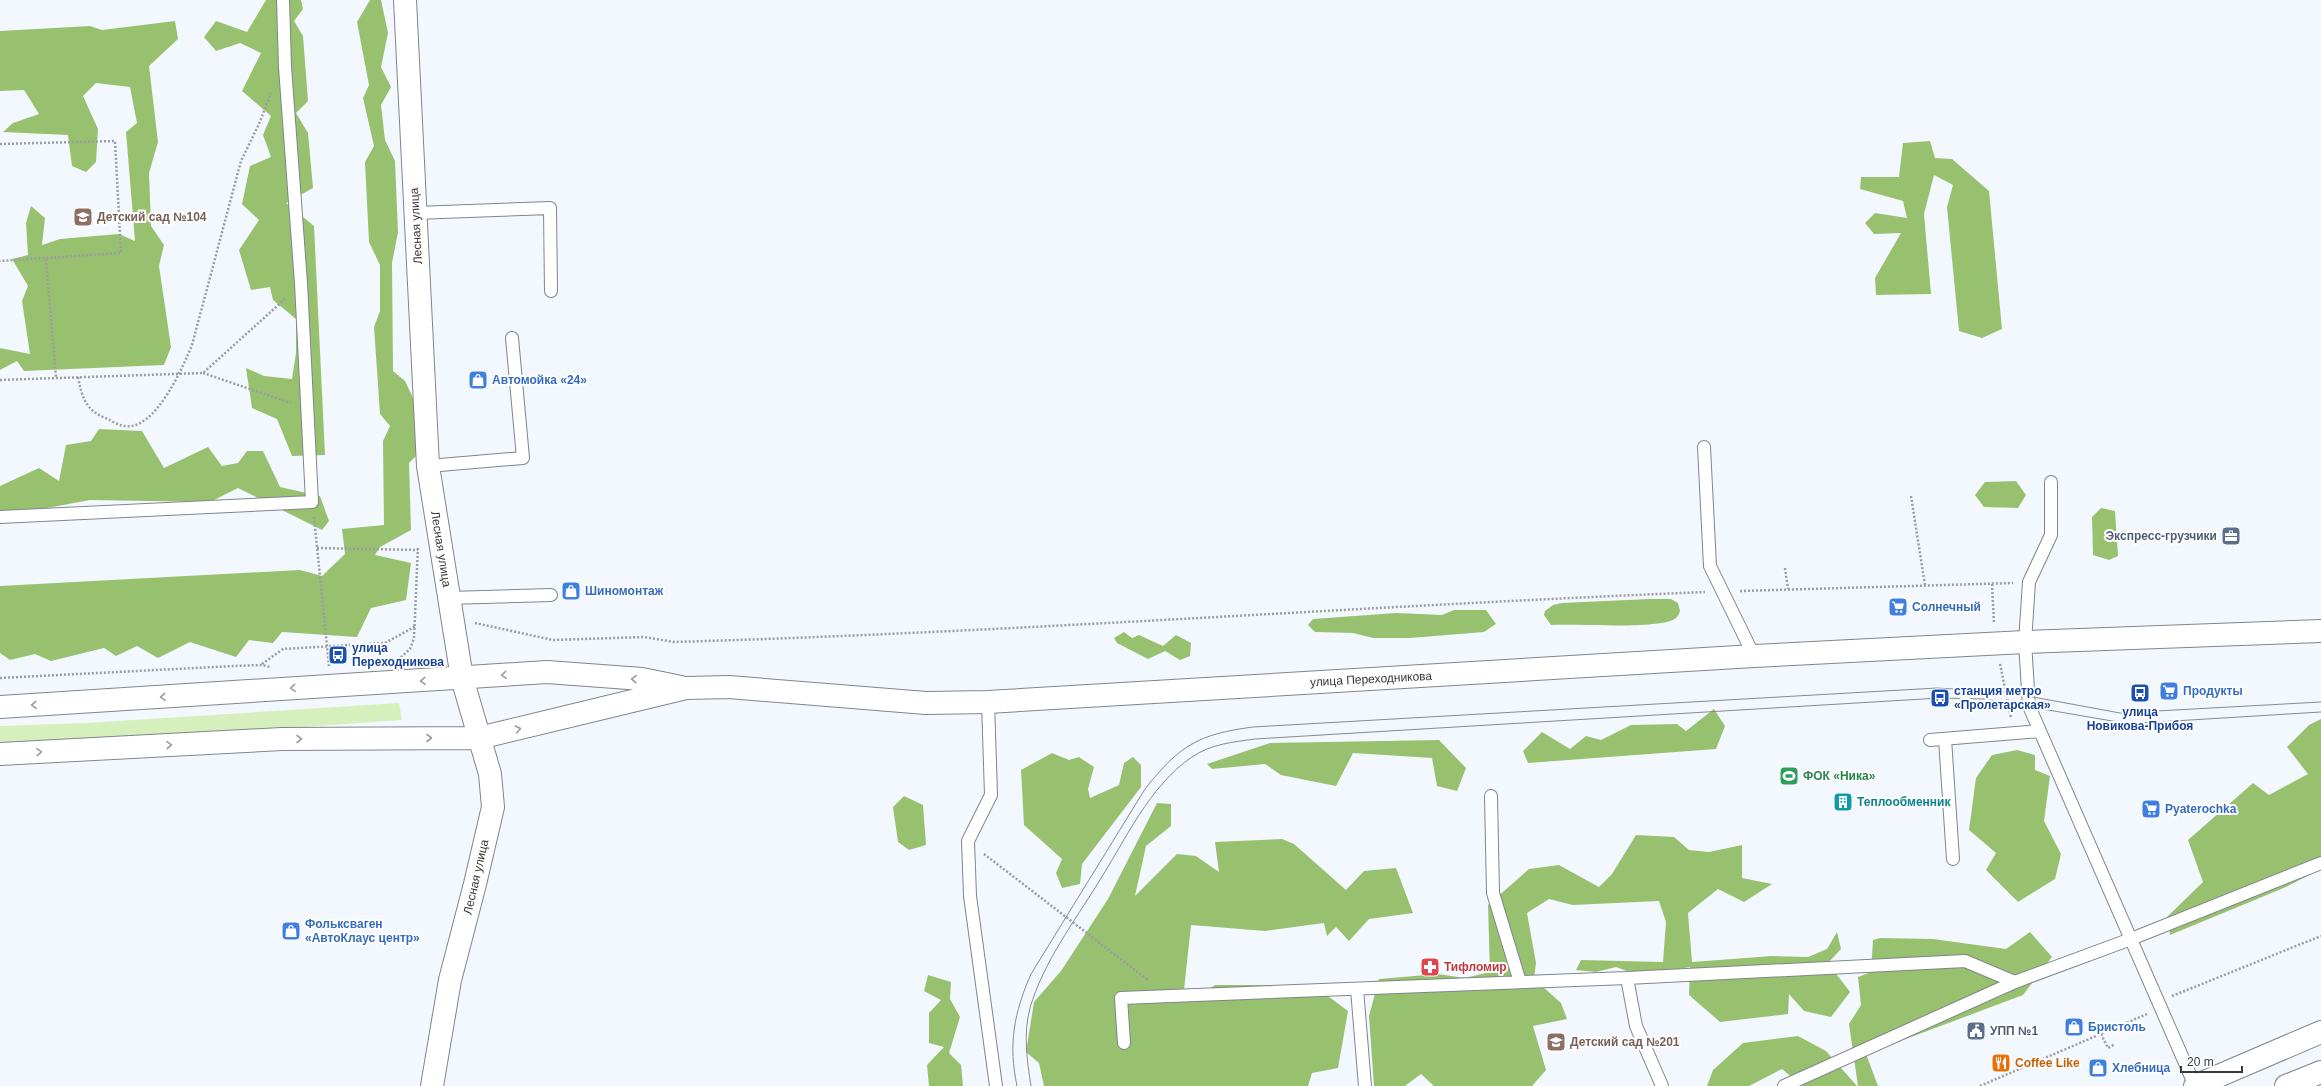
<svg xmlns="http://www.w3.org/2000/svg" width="2321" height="1086" font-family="Helvetica,sans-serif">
  <rect width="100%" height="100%" fill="#f3f8fe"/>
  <path fill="#d5f0bc" d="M399,703L402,720L261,730L0,743V726L86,723Z"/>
  <path fill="#98c16f" d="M266,0H301L303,9L294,21L303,36L308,101L296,113L308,133L313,188L286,203L314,226L325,455L292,456L277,419L252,408L246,368L264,376L292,379L296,353V319L273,300L270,287L251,290L239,250L259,220L242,204L250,166L271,157L263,135L271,116L242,91L261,53L240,43L216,51L204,37L216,21L247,32Z
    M370,0H381L388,33L381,67L391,87L381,105L385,140L395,161L398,232L392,263L393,371L405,381L424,421L423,449L409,463L411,530L380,547L375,555L411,563L406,600L371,608L357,637L282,632L273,643L249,640L236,657L190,642L158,658L137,646L116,656L104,648L51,661L35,654L10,660L0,653V586L300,570L322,576L345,554L342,529L384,525L383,441L390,426L380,414L374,327L380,311V265L369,242L365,162L374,146L363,98L369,85L357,22Z
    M175,21L178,39L149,66L158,142L149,173L151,226L164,245L159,266L171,347L164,365L24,371L17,361L0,370V348L30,354L22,301L28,286L12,259L28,255L26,223L31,206L45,218L42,245L60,239L119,234L135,241L126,132L137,123L130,87L96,83L83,96L98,129L96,162L86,172L72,166L68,135L3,132L13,123L39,114L24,90L0,91V31L90,26L102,30Z
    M1930,141L1935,158L1952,159L1989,191L2002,329L1982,338L1959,331L1947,207L1953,185L1934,175L1924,214L1931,294L1876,295L1875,278L1901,233L1874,234L1865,223L1875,213L1907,218L1903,201L1860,189L1861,177H1899L1903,143Z
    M99,429L142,431L164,468L208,447L222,466L238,463L247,451H263L280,487L320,496L329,521L322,530L238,488L210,502L90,500L31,511L0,513V486L39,468L59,481L66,445L91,441Z
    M2016,481L2026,495L2018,508L1984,507L1975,495L1985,482Z
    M2101,508L2115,511L2118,556L2109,560L2093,555L2092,517Z
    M1649,599H1671L1678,603L1680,611C1679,615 1677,618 1673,620C1652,629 1577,624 1551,625L1544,615L1545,611L1553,605L1562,603Z
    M1454,610H1486L1496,624L1484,632L1410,638H1373L1353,633L1315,632L1308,625L1313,619L1396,613L1442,615Z
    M1124,632L1132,638L1139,635L1163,646L1176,635L1191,643L1190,656L1180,660L1165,651L1148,659L1117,643L1114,638Z
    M1714,709L1725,726L1716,749L1528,763L1523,751L1542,732L1570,749L1586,736L1601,740L1631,725L1677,724L1686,731Z
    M2321,719V869L2286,887L2170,935L2167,917L2203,882L2188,840L2253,783L2269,795L2308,774L2287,747L2309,725Z
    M1439,740L1466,768L1457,791L1437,786L1432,758L1353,753L1336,786L1281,775L1265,764L1212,769L1207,764L1270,743Z
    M2017,750L2035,755V770L2050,776L2044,821L2061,854L2055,879L2018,902L1986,870L1996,853L1969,830L1976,778L1992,755Z
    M1052,753L1069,760L1079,757L1094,767L1088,789L1090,798L1119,785L1124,763L1133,757L1141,765V787L1082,864L1080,884L1062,888L1056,873L1062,859L1024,825L1021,770Z
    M904,796L923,805L926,845L909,850L898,842L893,807Z
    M1157,803L1171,804V826L1146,846L1135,896L1177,854L1196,856L1219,872L1215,842L1282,839L1294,844L1346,890L1364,871L1396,868L1413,913L1369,919L1349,941L1336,927L1327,936L1324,923L1265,931L1191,925L1184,990L1195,998L1215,985H1313L1348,1011L1338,1068L1312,1073L1308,1086H1044L1039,1063L1026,1052L1034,1002L1061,971L1108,899Z
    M1636,835L1674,837L1689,850L1709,852L1742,845V878L1772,884L1744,902L1718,889L1688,913L1692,962L1772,956L1808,957L1827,949L1837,932L1841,949L1828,963L1850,992L1831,1017L1804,1011L1789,994L1788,1014L1720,1022L1689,995L1690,967L1640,976L1616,967L1596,972L1576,970L1581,960L1663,962L1666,922L1659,901L1573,905L1549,899L1527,913L1536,963L1534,979L1561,1003L1567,1019L1533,1026L1546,1070L1532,1086H1434L1421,1074L1405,1086H1374L1369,1016L1379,979L1438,974L1465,978L1490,972L1488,905L1529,869L1559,865L1599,887L1612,874Z
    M2030,932L2052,957L2023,995L1866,1054L1878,1086H1858L1849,1024L1861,1005L1858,977L1871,972L1873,940L1880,938L1933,939L2006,949Z
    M928,975L951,982L950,999L960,1017L949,1053L961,1065L963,1086H929L927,1065L944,1047L929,1043V1013L941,1000L924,991Z
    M1798,1036L1826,1051L1857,1086H1802L1782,1069L1749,1086H1707L1713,1070L1743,1043Z"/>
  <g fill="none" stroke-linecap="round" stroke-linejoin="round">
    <defs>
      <path id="service" d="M415,213L550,208L551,291
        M1704,447L1710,566L1754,656
        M428,466L523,458L512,338
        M2051,482V535L2029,582L2025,642L2029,706L2195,1086
        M0,517L312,502L301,283L285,67L283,0
        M448,598L551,595
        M988,702L991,795L968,841L970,896L996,1086
        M1945,739L1953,859
        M1930,740L2040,731
        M1491,796L1493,893L1520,982
        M1627,978L1636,1026L1662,1086
        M1357,989L1365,1086
        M1124,1043L1121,998L1627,978L1965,961L2015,982L2131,939L2321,863
        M1784,1086L2015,982"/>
      <path id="secondary" d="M405,0L428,466L462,678L490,774L493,807L475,884L450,980L432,1086
        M0,707L547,672L642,679L681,687
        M0,754L282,739L479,738L686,688L729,687L926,703L988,702L1754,656L2025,642L2321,631"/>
      <path id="primary" d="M2195,1086L2321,1032
        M2286,1086L2321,1072"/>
    </defs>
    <use href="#service" stroke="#80858d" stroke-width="14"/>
    <use href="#secondary" stroke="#80858d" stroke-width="24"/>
    <use href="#primary" stroke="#80858d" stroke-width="24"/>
    <path stroke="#9a9da2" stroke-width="2.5" stroke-dasharray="2 2" stroke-linecap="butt" d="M0,144L115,141L121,253L0,261
      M46,259L56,378
      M203,373L291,403
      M78,377C82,398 86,411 108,419C113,422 120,426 125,426C155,431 183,367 192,345L241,161L259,124L271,93
      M0,380L203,373L285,299
      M1911,496L1925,585
      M314,517L329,666
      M317,548L418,550
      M1785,568L1788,589
      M1992,584L1994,623
      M1740,591L2013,583
      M475,623L553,640L644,637L674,642C1018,632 1361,606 1705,592
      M398,660L410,649L414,638L418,546
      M262,664L283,649L385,643L416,626
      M2000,664L2011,718
      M0,678L234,666L262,665L270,667
      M984,854L1148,980
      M2172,996L2321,936
      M2101,1034L2108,1048L2115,1044
      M1980,1086L2147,1014"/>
    <use href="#service" stroke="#fff" stroke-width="12"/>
    <use href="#secondary" stroke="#fff" stroke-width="22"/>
    <use href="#primary" stroke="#fff" stroke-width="22"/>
    <path stroke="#888b90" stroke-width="1" d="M1017,1086C1008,1044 1014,1013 1031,974L1145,789C1179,746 1198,734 1253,727L1937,688L2006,692L2120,713L2321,702
      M1031,1086C1027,1060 1023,1034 1030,1008C1043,963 1074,922 1098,883C1125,841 1149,786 1192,757C1211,744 1233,742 1255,739L1940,698L1984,699L2118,722L2141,723L2321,712"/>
  </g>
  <defs><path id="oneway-chevron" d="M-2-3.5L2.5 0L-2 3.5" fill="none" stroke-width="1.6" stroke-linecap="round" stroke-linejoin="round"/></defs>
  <g stroke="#9b9c9e">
    <use href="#oneway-chevron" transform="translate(504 675) rotate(176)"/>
    <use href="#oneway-chevron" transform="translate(634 679) rotate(-176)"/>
    <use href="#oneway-chevron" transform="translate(423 681) rotate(177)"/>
    <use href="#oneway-chevron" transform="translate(293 688) rotate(176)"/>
    <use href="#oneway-chevron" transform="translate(163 697) rotate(176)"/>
    <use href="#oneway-chevron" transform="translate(34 705) rotate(176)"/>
    <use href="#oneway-chevron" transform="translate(518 729) rotate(-13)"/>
    <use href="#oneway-chevron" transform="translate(429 738)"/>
    <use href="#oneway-chevron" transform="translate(299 739)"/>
    <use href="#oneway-chevron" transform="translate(169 745) rotate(-3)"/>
    <use href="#oneway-chevron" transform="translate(39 752) rotate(-3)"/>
  </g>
  <defs>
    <symbol id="school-square" viewBox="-11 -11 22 22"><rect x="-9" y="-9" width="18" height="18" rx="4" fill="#8d6e63" stroke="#fff"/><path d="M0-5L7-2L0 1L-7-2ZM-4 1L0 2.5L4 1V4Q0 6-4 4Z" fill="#fff"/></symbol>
    <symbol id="shop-square" viewBox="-11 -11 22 22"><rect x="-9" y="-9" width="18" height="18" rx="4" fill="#3f7fe0" stroke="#fff"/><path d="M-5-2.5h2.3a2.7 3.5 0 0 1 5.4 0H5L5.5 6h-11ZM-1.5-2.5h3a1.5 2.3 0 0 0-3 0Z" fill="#fff"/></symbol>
    <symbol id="office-square" viewBox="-11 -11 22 22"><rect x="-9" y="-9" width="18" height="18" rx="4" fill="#5c6f8a" stroke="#fff"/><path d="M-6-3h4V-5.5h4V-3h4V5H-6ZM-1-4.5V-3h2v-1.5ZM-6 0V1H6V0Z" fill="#fff"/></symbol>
    <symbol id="supermarket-square" viewBox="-11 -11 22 22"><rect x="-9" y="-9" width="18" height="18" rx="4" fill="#3f7fe0" stroke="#fff"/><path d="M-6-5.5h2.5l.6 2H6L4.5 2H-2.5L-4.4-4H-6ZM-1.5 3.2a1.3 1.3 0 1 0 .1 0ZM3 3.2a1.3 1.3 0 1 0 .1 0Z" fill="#fff"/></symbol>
    <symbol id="bus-square" viewBox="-11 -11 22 22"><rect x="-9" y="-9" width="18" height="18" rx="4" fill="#1a4fb4" stroke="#fff"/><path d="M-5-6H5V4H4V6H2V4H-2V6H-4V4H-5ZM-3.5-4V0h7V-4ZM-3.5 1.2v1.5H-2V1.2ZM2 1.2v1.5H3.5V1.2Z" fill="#fff"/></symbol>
    <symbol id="stadium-square" viewBox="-11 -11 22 22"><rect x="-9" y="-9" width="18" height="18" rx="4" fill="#2e9e5b" stroke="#fff"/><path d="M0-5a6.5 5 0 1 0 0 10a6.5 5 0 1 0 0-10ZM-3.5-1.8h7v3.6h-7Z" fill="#fff"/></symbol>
    <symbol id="building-square" viewBox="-11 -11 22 22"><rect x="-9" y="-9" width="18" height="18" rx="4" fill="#0f9aa8" stroke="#fff"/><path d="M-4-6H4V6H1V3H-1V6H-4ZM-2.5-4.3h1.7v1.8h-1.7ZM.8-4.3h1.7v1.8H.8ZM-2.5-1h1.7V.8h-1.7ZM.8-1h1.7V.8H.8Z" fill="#fff"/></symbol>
    <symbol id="pharmacy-square" viewBox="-11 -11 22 22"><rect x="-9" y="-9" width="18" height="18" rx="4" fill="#e0444e" stroke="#fff"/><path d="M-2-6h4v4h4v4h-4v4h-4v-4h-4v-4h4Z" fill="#fff"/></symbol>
    <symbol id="civic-square" viewBox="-11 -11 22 22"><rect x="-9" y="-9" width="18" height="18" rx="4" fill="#5c6f8a" stroke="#fff"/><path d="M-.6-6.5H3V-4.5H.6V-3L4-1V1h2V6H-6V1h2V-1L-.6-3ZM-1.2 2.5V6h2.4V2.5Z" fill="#fff"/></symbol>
    <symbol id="restaurant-square" viewBox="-11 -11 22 22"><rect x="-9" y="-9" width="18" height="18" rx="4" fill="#e8710a" stroke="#fff"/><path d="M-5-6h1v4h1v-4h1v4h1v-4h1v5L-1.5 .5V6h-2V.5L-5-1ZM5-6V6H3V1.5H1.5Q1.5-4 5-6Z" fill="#fff"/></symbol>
  </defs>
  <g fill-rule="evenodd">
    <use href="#school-square" x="72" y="206" width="22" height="22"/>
    <use href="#shop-square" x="467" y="369" width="22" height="22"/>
    <use href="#office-square" x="2220" y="525" width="22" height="22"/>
    <use href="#shop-square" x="560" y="580" width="22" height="22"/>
    <use href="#supermarket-square" x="1887" y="596" width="22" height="22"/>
    <use href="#bus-square" x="327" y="644" width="22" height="22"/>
    <use href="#supermarket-square" x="2158" y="680" width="22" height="22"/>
    <use href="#bus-square" x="2129" y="682" width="22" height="22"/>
    <use href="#bus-square" x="1929" y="687" width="22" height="22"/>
    <use href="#stadium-square" x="1778" y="765" width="22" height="22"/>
    <use href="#building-square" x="1832" y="791" width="22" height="22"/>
    <use href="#supermarket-square" x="2140" y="798" width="22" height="22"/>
    <use href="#shop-square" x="280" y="920" width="22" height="22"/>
    <use href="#pharmacy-square" x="1419" y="956" width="22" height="22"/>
    <use href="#shop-square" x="2063" y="1016" width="22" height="22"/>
    <use href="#civic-square" x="1965" y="1020" width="22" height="22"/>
    <use href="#school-square" x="1545" y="1031" width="22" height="22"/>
    <use href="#restaurant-square" x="1990" y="1052" width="22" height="22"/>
    <use href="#shop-square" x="2087" y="1057" width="22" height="22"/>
  </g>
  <g text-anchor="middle" stroke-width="4" stroke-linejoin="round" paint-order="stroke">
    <g font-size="12" font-weight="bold" fill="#785e54" stroke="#fff" text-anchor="start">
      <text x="97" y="221">Детский сад №104</text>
      <text x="1570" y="1046">Детский сад №201</text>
    </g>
    <g font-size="12" fill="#37393d" stroke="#fff">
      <text transform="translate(416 226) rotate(-93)" y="4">Лесная улица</text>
      <text transform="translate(441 549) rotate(81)" y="4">Лесная улица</text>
      <text transform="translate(1371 679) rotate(-3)" y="4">улица Переходникова</text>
      <text transform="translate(476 877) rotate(-77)" y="4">Лесная улица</text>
    </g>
    <g font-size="12" font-weight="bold" fill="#366cbe" stroke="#fff" text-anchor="start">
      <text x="492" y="384">Автомойка «24»</text>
      <text x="585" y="595">Шиномонтаж</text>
      <text x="1912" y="611">Солнечный</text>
      <text x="2183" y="695">Продукты</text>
      <text x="2165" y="813">Pyaterochka</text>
      <text x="305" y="928">Фольксваген<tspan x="305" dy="14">«АвтоКлаус центр»</tspan></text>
      <text x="2088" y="1031">Бристоль</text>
      <text x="2112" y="1072">Хлебница</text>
    </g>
    <g font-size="12" font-weight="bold" fill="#4e5e75" stroke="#fff" text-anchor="end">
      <text x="2217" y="540">Экспресс-грузчики</text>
      <text x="1990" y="1035" text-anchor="start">УПП №1</text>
    </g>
    <g font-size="12" font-weight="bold" fill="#164399" stroke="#fff" text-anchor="start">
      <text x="352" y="652">улица<tspan x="352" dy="14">Переходникова</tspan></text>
      <text x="1954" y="695">станция метро<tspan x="1954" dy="14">«Пролетарская»</tspan></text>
      <text x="2140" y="716" text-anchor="middle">улица<tspan x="2140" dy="14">Новикова-Прибоя</tspan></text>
    </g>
    <g font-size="12" font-weight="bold" fill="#27864d" stroke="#fff" text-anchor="start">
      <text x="1803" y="780">ФОК «Ника»</text>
    </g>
    <g font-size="12" font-weight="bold" fill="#0d838f" stroke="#fff" text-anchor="start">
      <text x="1857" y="806">Теплообменник</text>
    </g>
    <g font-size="12" font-weight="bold" fill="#be3a42" stroke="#fff" text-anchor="start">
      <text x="1444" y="971">Тифломир</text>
    </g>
    <g font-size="12" font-weight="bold" fill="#c56008" stroke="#fff" text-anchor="start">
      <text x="2015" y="1067">Coffee Like</text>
    </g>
  </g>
  <path d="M2181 1066v6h61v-6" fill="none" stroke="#37393d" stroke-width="2"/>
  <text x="2187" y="1066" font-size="12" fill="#37393d" stroke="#ffffff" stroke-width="3" paint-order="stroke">20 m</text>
</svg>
